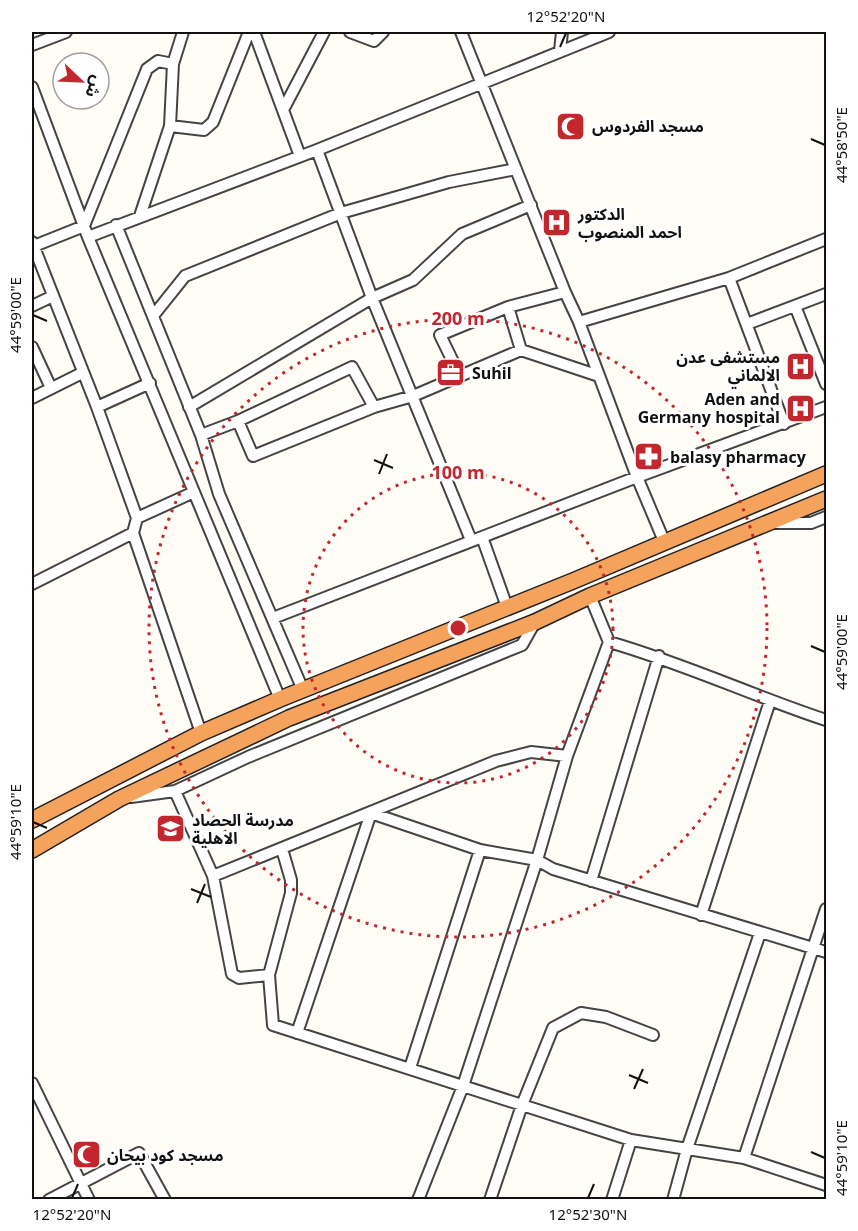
<svg xmlns="http://www.w3.org/2000/svg" width="858" height="1231" font-family="Georgia,'Noto Sans Arabic',serif">
  <rect width="100%" height="100%" fill="#fffdf5"/>
  <g fill="none" stroke-linecap="round" stroke-linejoin="round">
    <defs>
      <path id="minor" d="M254,32L300,156
        M350,32L374,41L383,32
        M461,32L565,292L579,322L637,477L664,541
        M32,45L66,32
        M560,51L562,32
        M32,87L88,237L280,699
        M283,110L324,32
        M170,126L204,130L213,122L249,32
        M317,150L372,298L471,540
        M140,216L170,126L173,64L183,32
        M116,225L201,435L219,494L303,690
        M88,237L317,150L609,32
        M32,242L97,407L137,518L133,533L201,733
        M34,246L84,226L147,69L158,61L173,64
        M729,278L784,424
        M32,306L53,296
        M795,306L826,384
        M153,316L185,276L341,213L449,182L516,169
        M579,322L729,278L826,239
        M747,324L826,294
        M32,347L51,388
        M521,350L599,376
        M459,374L440,335L508,307L565,292
        M32,398L82,373
        M97,407L150,383
        M189,407L372,298L413,280L462,234L531,205
        M238,421L253,456L374,407L413,396L521,350L508,307
        M201,435L238,421L352,367L374,407
        M137,518L194,492
        M775,523H811L826,517
        M482,537L507,607
        M32,584L133,533
        M273,618L637,477L826,407
        M609,642C683,663 753,696 826,720
        M175,791L213,876L496,761L531,752L567,756
        M131,797L175,791L248,757L522,645L535,622
        M282,849L291,880V893L269,975L273,1025L631,1140L744,1158L826,1185
        M213,876L232,974L239,978L269,975
        M591,881L659,656
        M701,915L770,701
        M297,1033L371,813L480,850L537,860L553,869L826,952
        M410,1068L480,850
        M32,1083L89,1200
        M744,1158L826,909
        M49,1200L139,1153L165,1200
        M418,1200L463,1086L537,860L567,756L609,642L590,596
        M490,1200L522,1105L553,1028L581,1013L606,1017L653,1035
        M612,1200L631,1140
        M673,1200L687,1149L760,933"/>
      <path id="highway" d="M32,820L201,733L280,699L573,581L826,474
        M32,850L119,799L289,718L535,622L590,596L826,499"/>
    </defs>
    <use href="#minor" stroke="#444" stroke-width="14"/>
    <use href="#highway" stroke="#222" stroke-width="18"/>
    <use href="#minor" stroke="#fff" stroke-width="10"/>
    <use href="#highway" stroke="#f5a25d" stroke-width="15"/>
  </g>
  <path fill="none" stroke="#111" stroke-width="2" d="M560,47L566,33M811,139L825,145M33,315L47,321M374,460L393,468M379,474L387,454M811,646L825,652M33,822L47,828M191,889L211,897M197,903L205,884M629,1075L648,1083M634,1089L643,1069M811,1152L825,1158M72,1198L78,1184M588,1198L594,1184"/>
  <g fill="none" stroke="#c4262e" stroke-width="3" stroke-dasharray="3 6">
    <circle cx="458" cy="628" r="155"/>
    <circle cx="458" cy="628" r="309"/>
  </g>
  <defs>
    <symbol id="mosque-square" viewBox="-11 -11 22 22"><rect x="-9" y="-9" width="18" height="18" rx="4" fill="#c4262e" stroke="#fff"/><path d="M3.5-4.9A6 6 0 1 0 3.5 4.9A5 5 0 1 1 3.5-4.9Z" fill="#fff"/></symbol>
    <symbol id="hospital-square" viewBox="-11 -11 22 22"><rect x="-9" y="-9" width="18" height="18" rx="4" fill="#c4262e" stroke="#fff"/><path d="M-5-5h3v3.5h4V-5h3V5h-3V1.5h-4V5h-3Z" fill="#fff"/></symbol>
    <symbol id="office-square" viewBox="-11 -11 22 22"><rect x="-9" y="-9" width="18" height="18" rx="4" fill="#c4262e" stroke="#fff"/><path d="M-6-3h4V-5.5h4V-3h4V5H-6ZM-1-4.5V-3h2v-1.5ZM-6 0V1H6V0Z" fill="#fff"/></symbol>
    <symbol id="pharmacy-square" viewBox="-11 -11 22 22"><rect x="-9" y="-9" width="18" height="18" rx="4" fill="#c4262e" stroke="#fff"/><path d="M-2-6h4v4h4v4h-4v4h-4v-4h-4v-4h4Z" fill="#fff"/></symbol>
    <symbol id="school-square" viewBox="-11 -11 22 22"><rect x="-9" y="-9" width="18" height="18" rx="4" fill="#c4262e" stroke="#fff"/><path d="M0-5L7-2L0 1L-7-2ZM-4 1L0 2.5L4 1V4Q0 6-4 4Z" fill="#fff"/></symbol>
  </defs>
  <g fill-rule="evenodd">
    <use href="#mosque-square" x="554" y="110" width="33" height="33"/>
    <use href="#hospital-square" x="540" y="206" width="33" height="33"/>
    <use href="#hospital-square" x="784" y="350" width="33" height="33"/>
    <use href="#office-square" x="434" y="356" width="33" height="33"/>
    <use href="#hospital-square" x="784" y="392" width="33" height="33"/>
    <use href="#pharmacy-square" x="632" y="440" width="33" height="33"/>
    <use href="#school-square" x="154" y="812" width="33" height="33"/>
    <use href="#mosque-square" x="70" y="1138" width="33" height="33"/>
  </g>
  <g text-anchor="middle" stroke-width="6" stroke-linejoin="round" paint-order="stroke">
    <g font-size="16" font-weight="bold" fill="#111" stroke="#fff" text-anchor="start">
      <text x="592" y="132">مسجد الفردوس</text>
      <text x="578" y="220">الدكتور<tspan x="578" dy="18">احمد المنصوب</tspan></text>
      <text x="780" y="363" text-anchor="end">مستشفى عدن<tspan x="780" dy="18">الالماني</tspan></text>
      <text x="472" y="379">Suhil</text>
      <text x="780" y="405" text-anchor="end">Aden and<tspan x="780" dy="18">Germany hospital</tspan></text>
      <text x="670" y="463">balasy pharmacy</text>
      <text x="192" y="826">مدرسة الحصاد<tspan x="192" dy="18">الاهلية</tspan></text>
      <text x="107" y="1161">مسجد كود بيحان</text>
    </g>
  </g>
  <circle cx="458" cy="628" r="9" fill="#c4262e" stroke="#fff" stroke-width="3"/>
  <g font-size="18" text-anchor="middle" font-weight="bold" fill="#c4262e" stroke="#fff" stroke-width="6" stroke-linejoin="round" paint-order="stroke">
    <text x="458" y="325">200 m</text>
    <text x="458" y="479">100 m</text>
  </g>
  <rect width="858" height="1231" fill="none" stroke="#ffffff" stroke-width="66"/>
  <g transform="translate(81 81) rotate(113)"><circle r="28" fill="#ffffff" stroke="#a0a0a0" stroke-width="1.5"/>
  <path d="M0-4.5L10 22L0 15L-10 22Z" fill="#c4262e"/>
  <text y="-9" font-size="16" font-weight="bold" text-anchor="middle" fill="#111111">ش</text>
  </g>
  <rect x="33" y="33" width="792" height="1165" fill="none" stroke="#111" stroke-width="2"/>
  <g font-size="15" text-anchor="middle" fill="#111">
    <text x="566" y="22">12°52'20"N</text>
    <text transform="translate(842 145) rotate(-90)" y="5">44°58'50"E</text>
    <text transform="translate(16 315) rotate(-90)" y="5">44°59'00"E</text>
    <text transform="translate(842 652) rotate(-90)" y="5">44°59'00"E</text>
    <text transform="translate(16 822) rotate(-90)" y="5">44°59'10"E</text>
    <text transform="translate(842 1158) rotate(-90)" y="5">44°59'10"E</text>
    <text x="72" y="1220">12°52'20"N</text>
    <text x="588" y="1220">12°52'30"N</text>
  </g>
</svg>
